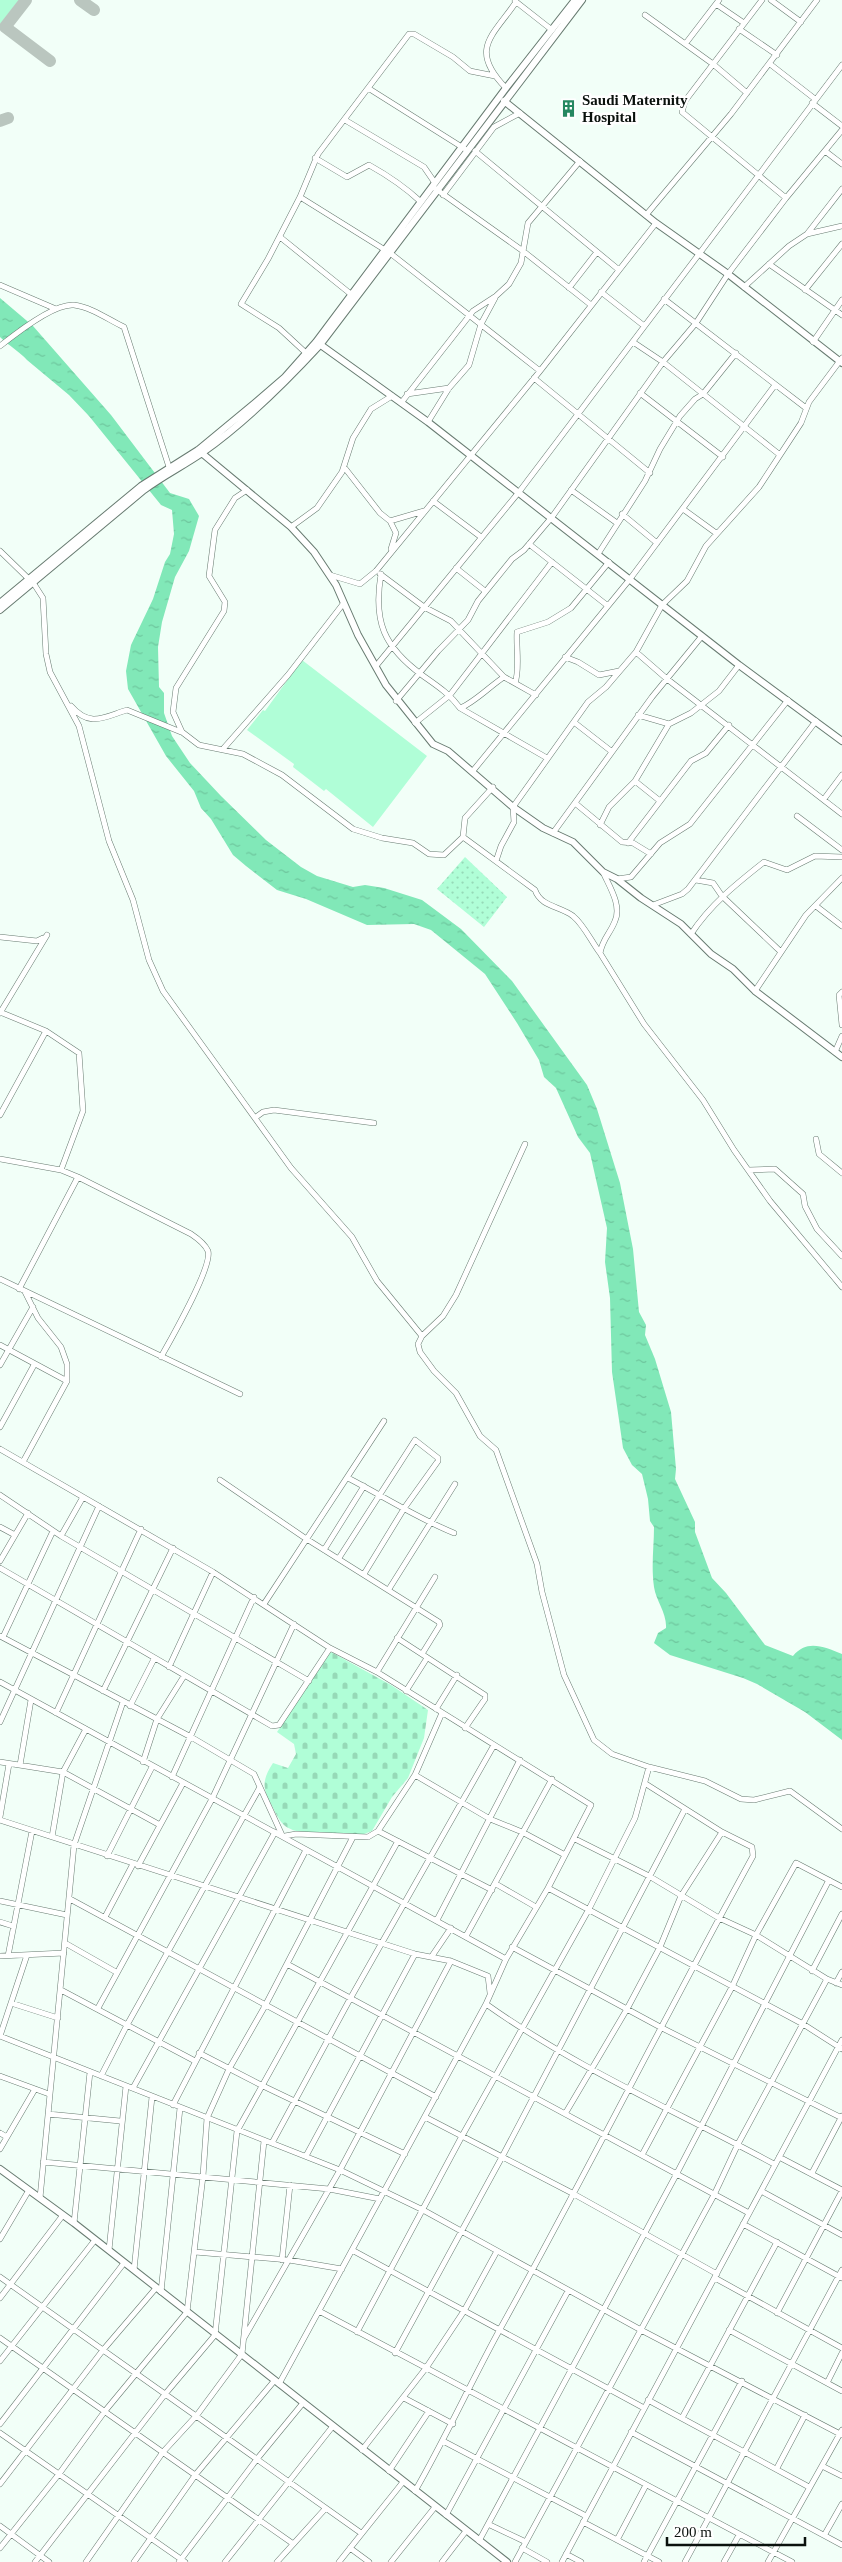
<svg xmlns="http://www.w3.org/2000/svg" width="842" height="2562" font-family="'Times New Roman',serif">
  <defs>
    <pattern id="cemetery-stones" width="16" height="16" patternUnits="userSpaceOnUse" patternTransform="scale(1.25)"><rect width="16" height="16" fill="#b0fed7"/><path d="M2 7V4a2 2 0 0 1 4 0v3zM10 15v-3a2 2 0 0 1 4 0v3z" fill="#96d9b7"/></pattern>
    <pattern id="park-dots" width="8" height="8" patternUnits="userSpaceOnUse" patternTransform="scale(1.25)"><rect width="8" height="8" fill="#b0fed7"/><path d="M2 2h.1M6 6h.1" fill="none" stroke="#96d9b7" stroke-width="1.8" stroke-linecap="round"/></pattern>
    <pattern id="water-ripples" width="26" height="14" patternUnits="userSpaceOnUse" patternTransform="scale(1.25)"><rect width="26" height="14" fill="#81e8b8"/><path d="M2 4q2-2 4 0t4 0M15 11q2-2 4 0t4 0" fill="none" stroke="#6ec69d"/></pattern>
  </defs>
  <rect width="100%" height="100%" fill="#f2fff8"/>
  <path fill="#b0fed7" d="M0,0H19L0,24Z
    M302,660L427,756L373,827L326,789L324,791L293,767L294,764L247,730L263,710L265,711Z"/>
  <path fill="url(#cemetery-stones)" d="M331,1652L391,1685L428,1710L424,1738L408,1778L392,1797L372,1831L364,1834C345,1834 298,1838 284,1825C278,1820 274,1809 270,1802C261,1786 264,1777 273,1763L288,1768L296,1754L294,1744L277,1732Z"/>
  <path fill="url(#park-dots)" d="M465,857L507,897L484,927L437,889Z"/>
  <path fill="url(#water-ripples)" d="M0,298L33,326L111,415L170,493L189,499L199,516L189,551L175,577L162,622L158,647L159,687L164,693V713L172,736L190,763L221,796L266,840L301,867L317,876L353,887L365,885L384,888L422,900L461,929L512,981L587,1085L597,1109L620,1183L633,1249L639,1312L646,1325L645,1335L655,1359L671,1412L676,1469L675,1479L695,1522V1532L712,1578L726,1593L765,1645L793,1656C807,1639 824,1647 842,1654V1740L805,1712L757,1684L743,1678L670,1655L654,1643L658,1633L666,1628C667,1613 656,1601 654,1587C651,1566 654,1547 654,1527L650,1521L648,1499L642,1474L632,1465L623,1448L619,1420L612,1372L610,1298L605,1262L607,1228L590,1153L578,1137L556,1088L544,1077L539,1060L517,1023L485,974L431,930L414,924L367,925L306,899L277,890L246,866L233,855L211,819L201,808L194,791L166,756L128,689L126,671L131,645L153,599L165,562L170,554L174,534L172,510L161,505L89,416L69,395L27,360C19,351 9,346 0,337Z"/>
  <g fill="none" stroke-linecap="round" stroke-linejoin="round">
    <path stroke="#bac6bf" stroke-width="12" d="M26,0L5,27L50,61
      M80,0L94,10
      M0,121L8,118"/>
    <defs>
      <path id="minor" d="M762,0L685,101L682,112L786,198
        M771,0L801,22
        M515,1L552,30
        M716,4L744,23
        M645,15L713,64L747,93
        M739,29L777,55
        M686,43L719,0
        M770,64L815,99
        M368,88L465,149
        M506,88C468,49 493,36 516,2
        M812,103L842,126
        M345,120L424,167L435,183
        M475,151L619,270
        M825,151L842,164
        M315,158L347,177L369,165C387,175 406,188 421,202
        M433,187L523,251L591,305
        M443,195L494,127L520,113
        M300,197L390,253L540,371
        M646,215L731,114L817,0
        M807,234L842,189
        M280,237L352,295
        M769,264L842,315
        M0,285L56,309
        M744,287L789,246L807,234L842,226
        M569,288L597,252
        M805,290L842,244
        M601,292L643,325
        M664,299L806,408
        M633,342L663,362L780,455
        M813,342L842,300
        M0,346C15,334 55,303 74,305C91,307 109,320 124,327L169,467
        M306,353L279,328L241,304L268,259L300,197L318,154L409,34H414L453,57L470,71L495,76
        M534,378L650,473
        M640,393L723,457
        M407,394L449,388
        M401,403L473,311L496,296L509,284L521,263L528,223L580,161
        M428,422L449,388L469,365L481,324L495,298
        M344,467L380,513L390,521L424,511
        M247,490L235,498L215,530L209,576L225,602L224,611L176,688L173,712L182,732L199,745L243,754L282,775L353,829L382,838L413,843L429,854L444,855L463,837
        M571,490L617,523
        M433,501L481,537
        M683,509L716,533
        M622,514L657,543
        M390,521L396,533L391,549
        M291,527L317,508L342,472L353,438L371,409L392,396
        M529,544L608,606
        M0,551L34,584L43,598L46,654L50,672L79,726L109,841L133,900L149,960L163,991L291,1168L352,1237L377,1281L422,1336L418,1344L420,1352L434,1371L456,1393L480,1436L496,1450L537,1564L542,1592L564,1675L594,1740L612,1754L649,1767L705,1781L741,1799L754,1800L790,1791L842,1829
        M598,554L645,481L660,449L680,416L695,399L703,394L736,353
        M456,568L485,591
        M380,574L424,607L451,621L504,677L536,695
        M381,574C373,622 384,647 422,675C436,685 449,693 460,708L547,758
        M330,575L360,584L376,571L540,371L656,223
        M636,652L667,679L842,814
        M565,657L578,662L599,675L619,671
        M376,666L519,492L842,65
        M396,701L438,651L468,620L478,601L512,559L524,550L552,517L663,362L696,323L728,274L786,198L842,130
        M71,706C90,728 104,717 127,710L181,732
        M460,708C474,703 490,686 504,677L515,683C520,671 516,647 517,632L548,622L571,608L609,562
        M638,715L669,724
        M415,723L450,695L552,562
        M575,723L611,751
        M223,749L288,675L343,604
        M472,772L630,579L775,385
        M635,781L660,801
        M493,787L465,818L463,837L535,890C541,907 560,906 573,916C584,925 591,941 600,953
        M824,799L842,775
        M575,803L622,842L633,843L651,854
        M797,816L842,850
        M600,825L609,807L635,781L669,724L691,713L719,691L739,665
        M553,833L652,697L702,636
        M628,843L691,761L706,753L729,725
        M496,861L501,846L514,822L513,807L588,702L606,687L636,652L662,605L687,581L706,546L759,487L801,423L809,402L842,358
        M603,872C609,886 622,905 615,921C610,934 603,938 600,953L644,1024L703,1100L734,1150L770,1201L842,1287
        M617,879L631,877L660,843L690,824L788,700
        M696,880L713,883L722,896L781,952
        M653,905L682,894L688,889L816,721
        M816,906L842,926
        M691,934C710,905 736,884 764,862L787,870L815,856L842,857
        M0,937L37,941L43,938
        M755,991L806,915L842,878
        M842,992L839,995L842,1025
        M0,1012L46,1031L79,1053L83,1111L61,1170
        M0,1013L47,935
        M835,1052L842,1036
        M0,1115L46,1031
        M256,1117L263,1112L274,1110L374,1123
        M816,1139L819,1154L842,1173
        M0,1159L61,1170L78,1177L191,1234C197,1238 205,1244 208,1251C213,1266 171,1339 161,1357
        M749,1170L775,1169L803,1194L805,1206L817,1229L842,1256
        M0,1279L240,1394
        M19,1289L78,1177
        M422,1336L443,1316L456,1295L525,1144
        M0,1345L67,1381
        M0,1365L33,1307
        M0,1427L34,1365
        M0,1449L213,1572L330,1648L377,1672L591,1805L548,1888L506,1959L486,2004L279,2384
        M23,1462L67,1381V1364L61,1347L38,1318L25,1292
        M348,1478C383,1496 417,1518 454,1533
        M220,1480L305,1538L439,1622L440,1625L422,1654
        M0,1495L61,1536L309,1681
        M0,1527L15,1535
        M61,1536L83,1497
        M324,1550L364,1486
        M339,1558L415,1440L438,1458V1461L405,1507L364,1574
        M0,1561L28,1513
        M0,1568L272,1726L279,1725L330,1648
        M389,1589L455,1484
        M264,1604L384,1421
        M0,1636L191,1737L254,1774L282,1835
        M3,1637L53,1531
        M397,1638L485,1695V1699L465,1728
        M169,1667L213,1572
        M377,1672L435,1577
        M0,1682L506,1959
        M103,1691L173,1548
        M406,1691L427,1658
        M130,1706L154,1659
        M436,1709L457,1675
        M56,1713L141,1529
        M0,1722L99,1506
        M0,1762L63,1772L160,1825
        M143,1762L157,1719L184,1676
        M20,1765L31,1700
        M415,1775L490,1819L522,1832L565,1855
        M172,1777L254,1597
        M0,1817L9,1764
        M0,1820L415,1954L451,1961L488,1976L490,1993
        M378,1831L415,1775L442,1713
        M285,1836L296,1834L368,1837L378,1831L492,1890
        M52,1837L63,1772L86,1729
        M575,1839L649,1876L719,1918L756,1935L827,1979L842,1985
        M107,1856L152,1767
        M138,1866L183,1783
        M496,1884L536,1907
        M548,1888L803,2024L842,2049
        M70,1899L436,2097
        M0,1901L67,1915
        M105,1917L133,1864
        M437,1920L520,1760
        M0,1922L13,1926
        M466,1936L552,1779
        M65,1943L116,1972
        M512,1947L662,2028L842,2118
        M0,1956L64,1953
        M8,1956L32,1831
        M432,1956L451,1928
        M287,1964L749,2213
        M812,1971L842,1914
        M836,1983L842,1972
        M61,1990L195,2061
        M11,2003L58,2018
        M486,2004C576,2068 678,2112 774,2164
        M98,2008L212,1799L294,1624
        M0,2036L340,2170L423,2210L641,2330L842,2435
        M0,2036L27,1955
        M199,2053L261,2085L405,2154
        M0,2076L49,2094
        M101,2076L127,2025L260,1787
        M133,2088L275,1832
        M173,2105L306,1850
        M48,2114L120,2121
        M565,2114L627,2009L660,1947L681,1896L722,1832
        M425,2117L572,2193L717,2274
        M0,2133L7,2137
        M272,2143L350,1999L494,1745
        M0,2149L35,2089
        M642,2155L732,1987L756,1935L796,1863L842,1887
        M306,2156L415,1954
        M779,2157L842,2190
        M43,2162L329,2189L380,2199
        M812,2173L842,2116
        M761,2191L842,2235
        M40,2198L74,1845L123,1702
        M74,2223L90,2072
        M743,2224L842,2278
        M0,2239L29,2190
        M109,2250L126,2086
        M352,2250L644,2408
        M195,2252L289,2260L342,2269
        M282,2260L290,2185
        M134,2270L152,2097
        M0,2277L361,2533
        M715,2278L842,2348
        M161,2292L180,2108
        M0,2298L63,2215
        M319,2311L792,2562
        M777,2313L842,2191
        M729,2330L842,2391
        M357,2332L462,2136L589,1909L635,1818L649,1767
        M0,2338L292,2543
        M244,2338L340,2170L451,1961
        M395,2353L502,2157L685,1809
        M0,2361L95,2240
        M827,2383L842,2353
        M404,2398L453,2424
        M648,2400L809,2487
        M682,2418L777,2242
        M0,2424L124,2263
        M631,2432L842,2545
        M0,2433L185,2562
        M443,2441L586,2516
        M362,2450L426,2368L464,2311L497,2251
        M822,2466L842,2476
        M777,2468L805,2415
        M389,2471L429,2411
        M0,2484L103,2350L156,2288
        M415,2491C445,2439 470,2384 499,2331C586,2174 667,2013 753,1856L752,1847L722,1832L646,1784
        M446,2515L568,2291
        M583,2522L659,2562
        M490,2525L526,2542
        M0,2526L49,2562
        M825,2534L842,2504
        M617,2540L646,2485
        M479,2541L676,2175L829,1880
        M0,2548L59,2474L105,2411L187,2312L203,2176L207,2118L229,2069L265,2006L353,1837
        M350,2548L369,2562
        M522,2548L547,2562
        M566,2554L581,2562
        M35,2562L166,2393L215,2335L237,2131L398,1841
        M86,2562L163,2452L197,2415L242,2354L264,2141
        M134,2562L196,2474L275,2380
        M179,2562L257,2459L303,2403
        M225,2562L333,2426
        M277,2562L325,2509
        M339,2562L403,2482
        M391,2562L435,2507
        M442,2562L466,2531
        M515,2562L714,2195L738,2144L827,1979
        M562,2562L842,2040
        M644,2562L742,2381
        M685,2562L842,2270
        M724,2562L739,2535
        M768,2562L842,2430"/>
      <path id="tertiary" d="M504,101L656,223L728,274L842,363
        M318,343L428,422L739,665L842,741
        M198,450L291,527L314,552L336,585L358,635L386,685L433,744L448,751L513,807L543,828L573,842L603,872L617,879L641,898L681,924L711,954L733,969L755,991L842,1057
        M0,603L141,486L198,450L256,402L285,377L316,342L506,88L575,0
        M0,610L144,490C163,476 183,466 202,453C246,422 284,384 320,345L582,0
        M0,2169L74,2223L507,2562"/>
    </defs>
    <use href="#minor" stroke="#687b71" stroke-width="6"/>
    <use href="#tertiary" stroke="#687b71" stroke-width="8"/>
    <use href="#minor" stroke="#fff" stroke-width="5"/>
    <use href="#tertiary" stroke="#fff" stroke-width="6"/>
  </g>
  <defs>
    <symbol id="building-bare" viewBox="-9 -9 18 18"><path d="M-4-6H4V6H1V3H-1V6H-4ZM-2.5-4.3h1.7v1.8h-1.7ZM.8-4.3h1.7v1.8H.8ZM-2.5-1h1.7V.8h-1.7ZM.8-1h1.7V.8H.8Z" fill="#258760" stroke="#fff" stroke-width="2.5" paint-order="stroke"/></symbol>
  </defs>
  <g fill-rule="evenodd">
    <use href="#building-bare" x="556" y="96" width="25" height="25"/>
  </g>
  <g text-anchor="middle" stroke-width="5" stroke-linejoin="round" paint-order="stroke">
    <g font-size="15" font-weight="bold" fill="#0a110d" stroke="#fff" text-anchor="start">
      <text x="582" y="105">Saudi Maternity<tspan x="582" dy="17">Hospital</tspan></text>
    </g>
  </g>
  <path d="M667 2537v8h138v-8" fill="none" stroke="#0a110d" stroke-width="2.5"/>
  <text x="674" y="2537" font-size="15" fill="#0a110d" stroke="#ffffff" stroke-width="4" paint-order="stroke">200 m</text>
</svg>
